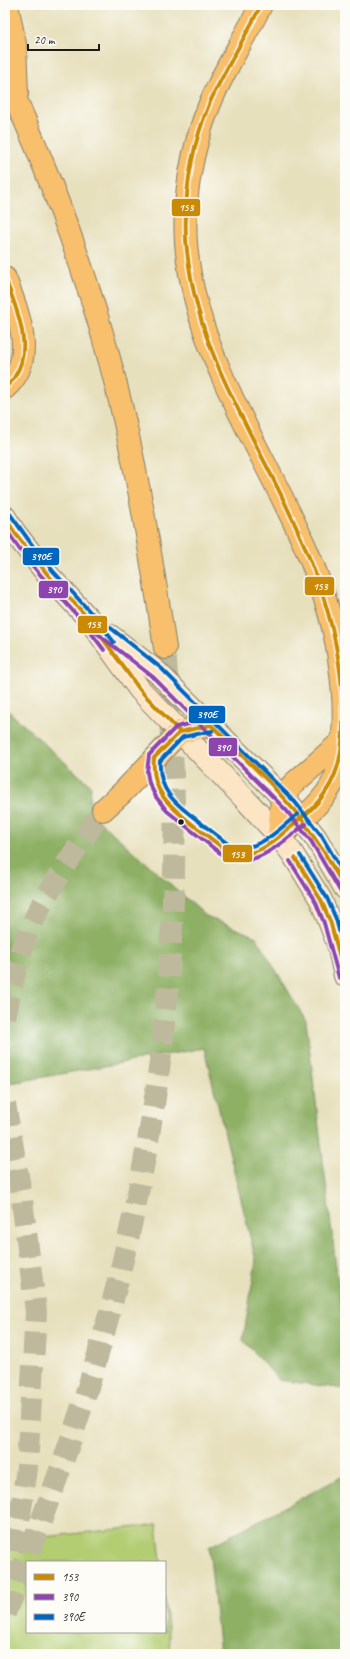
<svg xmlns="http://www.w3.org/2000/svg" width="350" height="1659" font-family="Caveat,sans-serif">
  <rect width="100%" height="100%" fill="#fdfcf7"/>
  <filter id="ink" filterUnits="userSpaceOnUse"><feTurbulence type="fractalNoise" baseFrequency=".025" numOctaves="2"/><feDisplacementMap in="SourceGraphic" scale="8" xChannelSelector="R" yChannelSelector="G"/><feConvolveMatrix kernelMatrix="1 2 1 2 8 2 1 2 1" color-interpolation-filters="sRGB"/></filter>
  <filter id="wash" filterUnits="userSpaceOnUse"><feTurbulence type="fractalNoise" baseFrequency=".012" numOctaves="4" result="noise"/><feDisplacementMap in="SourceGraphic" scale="16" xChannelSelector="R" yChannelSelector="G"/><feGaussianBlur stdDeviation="0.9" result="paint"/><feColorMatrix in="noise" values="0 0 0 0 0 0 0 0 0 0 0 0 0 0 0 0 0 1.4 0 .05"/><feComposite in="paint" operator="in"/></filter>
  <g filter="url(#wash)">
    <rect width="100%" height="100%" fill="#e7e0bd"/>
    <path fill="#b3cd73" stroke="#687448" d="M157,1525L161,1562H27V1632H165V1600L171,1654H5V1541Z"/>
    <path fill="#8eb065" stroke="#556640" d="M5,708L91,786L89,812L206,916L256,937L306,1021L345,1340V1389L279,1380L243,1340L256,1261L204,1048L5,1084Z
      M345,1475V1654H220L209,1547Z"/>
  </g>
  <g filter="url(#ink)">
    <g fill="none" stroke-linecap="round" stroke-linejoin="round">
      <path stroke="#beb99d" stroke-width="22" stroke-dasharray="22 11" stroke-linecap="butt" d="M5,1017C11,989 16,962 27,935C46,890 76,850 103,810
        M5,1104L21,1192L36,1312L27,1468L12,1569
        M5,1613C38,1530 71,1446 96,1361C133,1234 160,1103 169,970C174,904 176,838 173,772C171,730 168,689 165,648"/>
      <defs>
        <path id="secondary" d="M5,517L15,533L48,575L88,618L140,690L244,798L279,836L292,853L321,900L338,944L345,976
          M109,635L157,672L291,806L316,838L345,888"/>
        <path id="highway" d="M7,5L15,44L17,94
          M261,5C244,39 223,71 209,106C192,148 183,197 186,243C198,397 321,513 340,666C343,688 345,711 343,734C341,751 340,771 331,786C319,807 298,822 279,836
          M5,75C45,164 81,256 107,351C134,448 150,548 165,648
          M5,278C18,312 38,360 5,388
          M103,810L122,793L180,732L211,725
          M279,836L282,797L293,784L342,741"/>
      </defs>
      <use href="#secondary" stroke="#827e6c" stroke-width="24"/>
      <use href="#highway" stroke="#827e6c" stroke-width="24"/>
      <use href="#secondary" stroke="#fce5c4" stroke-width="22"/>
      <use href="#highway" stroke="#f8bf6c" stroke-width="22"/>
      <defs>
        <path id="bus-1" d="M261,5C245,38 225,69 210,102C192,145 184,193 186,239C189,283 201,326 218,366C231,397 247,427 262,457C303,536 341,618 343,709C344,755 339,788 301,818
          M5,278C16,307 34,347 15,376C13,381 8,384 5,388
          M5,517L15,533L48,575L88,618L140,690L180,732
          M211,725L269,782L301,818C277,837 262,859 229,853C217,843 205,834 192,824C168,805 151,791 154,758L180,732Z
          M301,818L324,852L345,888
          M295,858L321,900L330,921L345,976"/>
        <path id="bus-2" d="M5,528L25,557L44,579L83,622L104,650
          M84,623L153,677L286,810L311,841L340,891
          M210,719L176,727L149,755L147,772L149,783L156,797L167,811L226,858C258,869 282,841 306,824
          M290,861L316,903L324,923L339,978"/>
        <path id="bus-3" d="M10,514L35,549L53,571L92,614L114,642
          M92,613L161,668L295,802L321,835L345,876
          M212,731L183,737L160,761C158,791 176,804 197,820C209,829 220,838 232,847C258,853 279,829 298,814
          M300,855L327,898L336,919L345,953"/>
      </defs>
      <use href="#bus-1" stroke="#fdfcf7" stroke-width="7"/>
      <use href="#bus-2" stroke="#fdfcf7" stroke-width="7"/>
      <use href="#bus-3" stroke="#fdfcf7" stroke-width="7"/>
      <use href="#bus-1" stroke="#cb8a06" stroke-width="4"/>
      <use href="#bus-2" stroke="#8e44ad" stroke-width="4"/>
      <use href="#bus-3" stroke="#0065bd" stroke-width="4"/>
    </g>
  </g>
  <circle fill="#1c1c1c" stroke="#fdfcf7" stroke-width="1.5" cx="181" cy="822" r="3.5"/>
  <g stroke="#fdfcf7" stroke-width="1.5">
    <rect x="171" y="198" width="30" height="19" rx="4" fill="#cb8a06"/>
    <rect x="22" y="547" width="38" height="19" rx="4" fill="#0065bd"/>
    <rect x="304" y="576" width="31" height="20" rx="4" fill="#cb8a06"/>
    <rect x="38" y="580" width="31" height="19" rx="4" fill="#8e44ad"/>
    <rect x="77" y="615" width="31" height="19" rx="4" fill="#cb8a06"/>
    <rect x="188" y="705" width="38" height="19" rx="4" fill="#0065bd"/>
    <rect x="208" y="737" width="30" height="20" rx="4" fill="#8e44ad"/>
    <rect x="222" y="844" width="31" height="19" rx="4" fill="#cb8a06"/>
  </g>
  <g font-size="11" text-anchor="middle" font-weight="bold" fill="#fff">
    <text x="186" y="211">153</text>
    <text x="41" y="560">390E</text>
    <text x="320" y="590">153</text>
    <text x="54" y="593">390</text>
    <text x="93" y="628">153</text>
    <text x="207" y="718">390E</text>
    <text x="223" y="751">390</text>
    <text x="237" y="858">153</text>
  </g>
  <rect width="350" height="1659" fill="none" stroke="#fdfcf7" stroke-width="20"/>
  <rect x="26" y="1561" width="140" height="72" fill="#fdfcf7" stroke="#a3a29f"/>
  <rect x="34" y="1574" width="20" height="6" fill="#cb8a06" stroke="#a3a29f"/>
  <text x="62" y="1581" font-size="12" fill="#1c1c1c">153</text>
  <rect x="34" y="1594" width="20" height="6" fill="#8e44ad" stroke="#a3a29f"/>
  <text x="62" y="1601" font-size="12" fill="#1c1c1c">390</text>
  <rect x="34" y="1614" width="20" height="6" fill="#0065bd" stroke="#a3a29f"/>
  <text x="62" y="1621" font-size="12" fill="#1c1c1c">390E</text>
  <path d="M28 44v6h71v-6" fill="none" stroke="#1c1c1c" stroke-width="2"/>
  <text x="34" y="44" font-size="12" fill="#1c1c1c" stroke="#fdfcf7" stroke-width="3" paint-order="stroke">20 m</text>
</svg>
